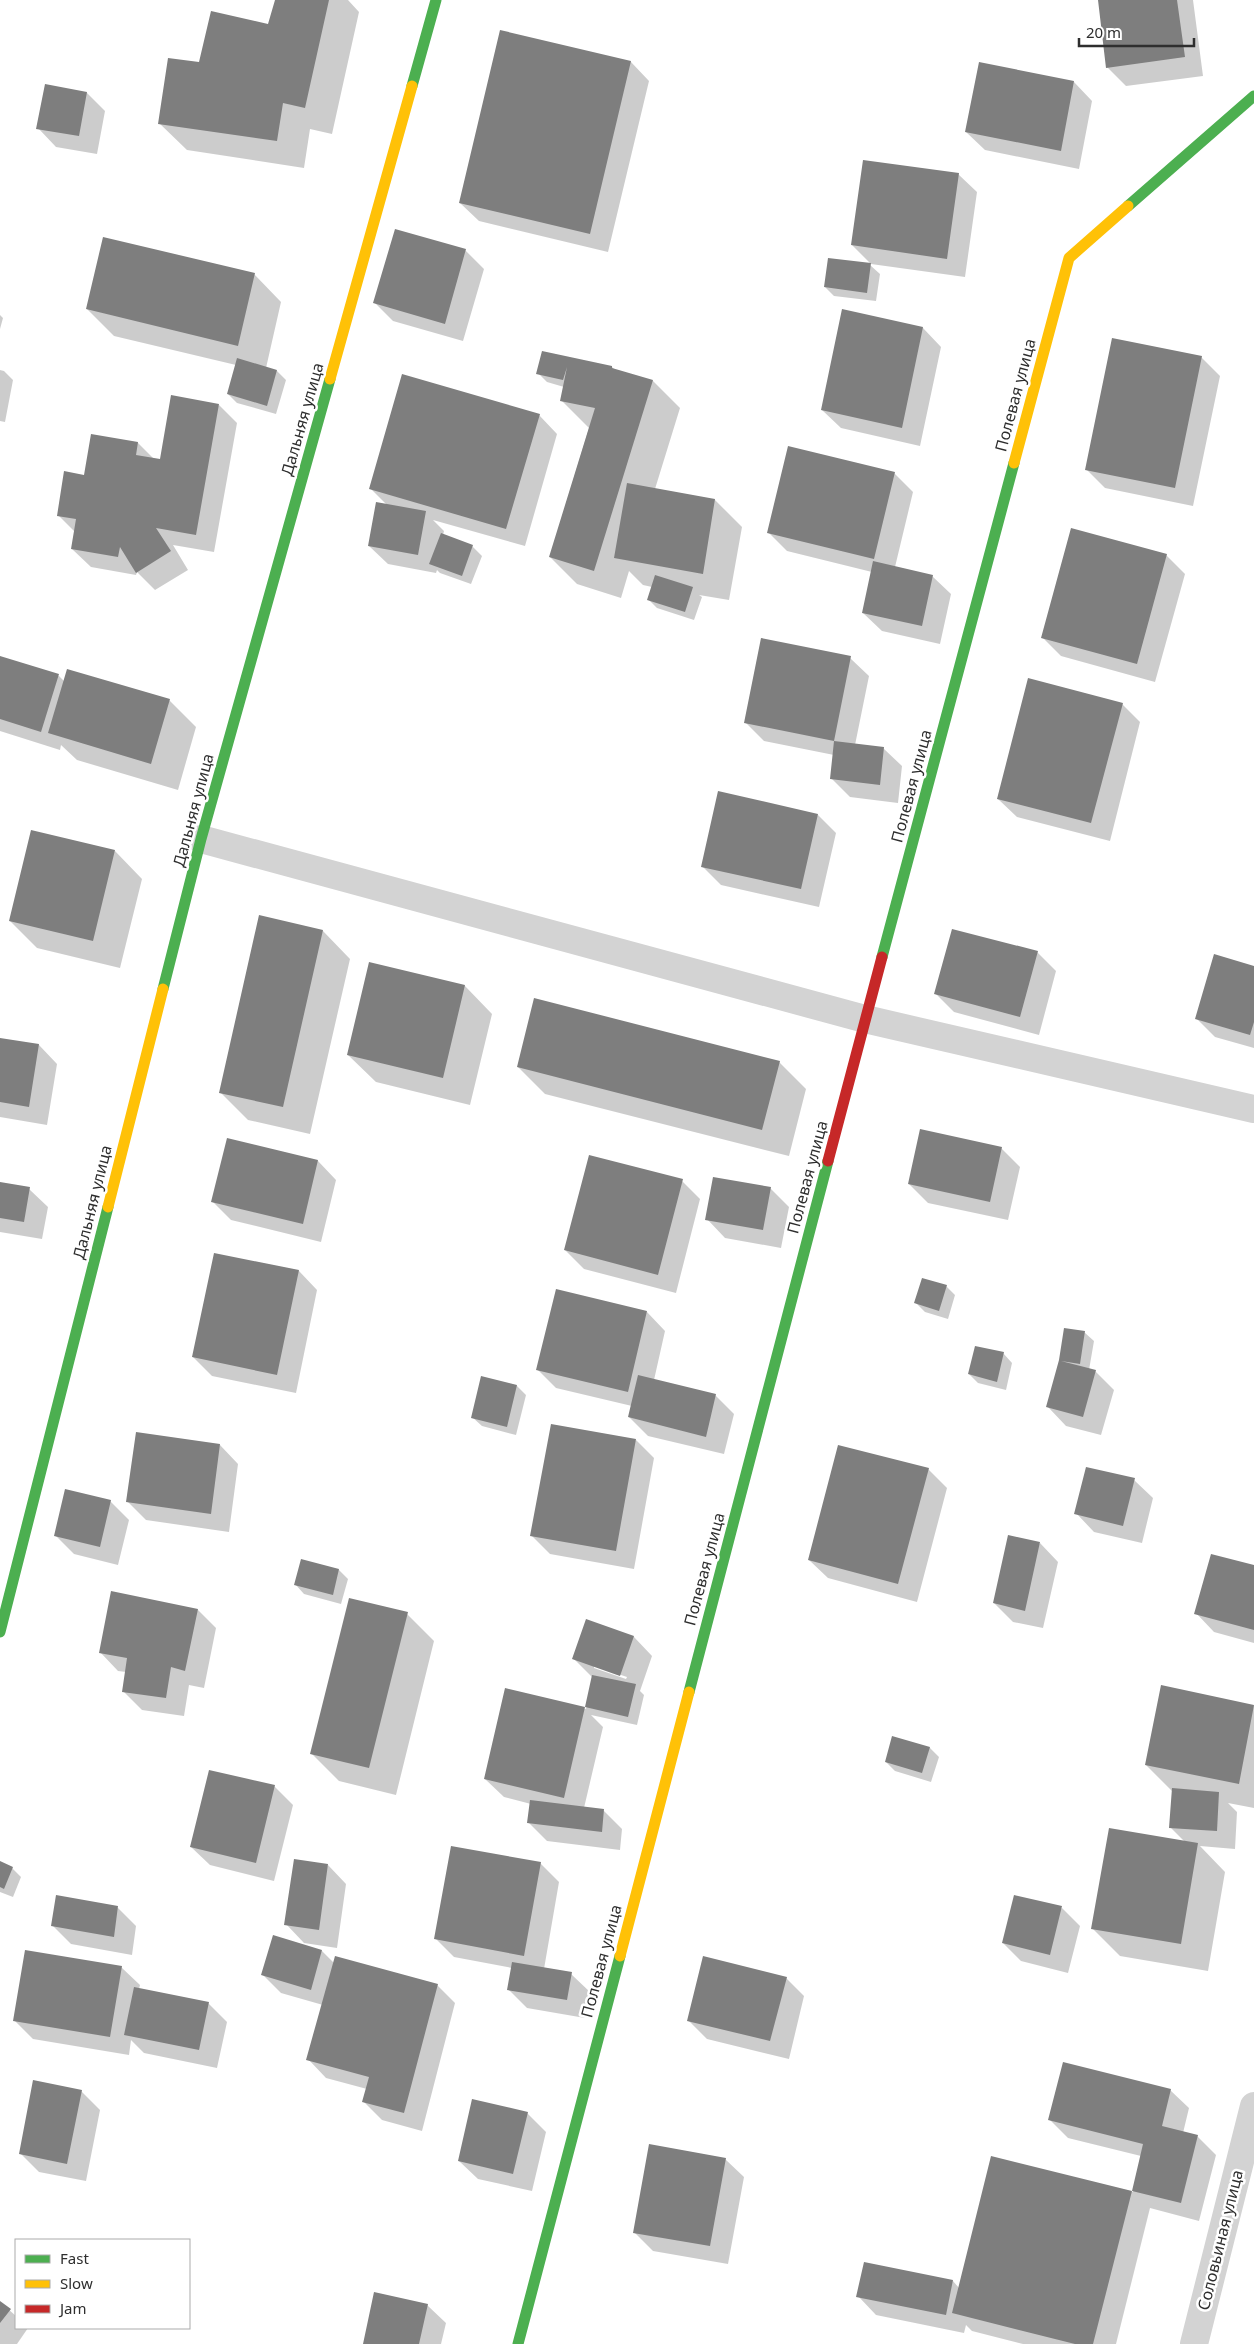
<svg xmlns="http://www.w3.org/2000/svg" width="1254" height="2344" font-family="'Noto Sans',sans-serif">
  <rect width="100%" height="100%" fill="#fff"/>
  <path fill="#0003" fill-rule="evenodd" d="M276,0H348L359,12L332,134L310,129L304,168L187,150L159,123L200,64L269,26Z
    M1099,0H1193L1203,76L1126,86L1107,67Z
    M501,32L631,62L649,81L608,252L479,221L460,203Z
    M980,64L1074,82L1092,101L1079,169L985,150L966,132Z
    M46,85L87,93L105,111L97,154L56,147L38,128Z
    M958,174L977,192L965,277L871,264L852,245Z
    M465,250L484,269L463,341L393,321L375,303Z
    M870,265L880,274L876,301L834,296L825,287Z
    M254,274L281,302L266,368L277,371L286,380L276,414L237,403L228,394L236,365L114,336L87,309Z
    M843,311L923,328L941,347L920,446L841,428L822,410Z
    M0,315L3,318L0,329Z
    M543,352L612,367L615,370L653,381L680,408L655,489L715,500L742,527L729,600L699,595L702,597L694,620L657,608L648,599L652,587L643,585L629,571L621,598L577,584L550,557L589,428L562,401L564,387L547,382L538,373Z
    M1201,357L1220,376L1193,506L1105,488L1086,469Z
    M0,370L4,371L13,380L5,422L0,421Z
    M219,405L237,423L214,552L173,545L188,570L155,590L137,572L136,575L91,567L72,549L75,532L58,515L85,476L92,435L138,443L154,459L161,460Z
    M539,415L557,434L525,546L433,520L444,531L443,535L472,546L482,556L471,584L440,573L437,570L436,573L388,564L369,546L387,505L370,488Z
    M894,473L913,492L895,567L932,576L951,594L940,644L882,631L863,613L872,572L787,551L768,532Z
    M1166,555L1185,574L1155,682L1061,656L1042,637Z
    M0,657L59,676L65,682L169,700L196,727L178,790L77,760L61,745L60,750L0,731Z
    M850,658L869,676L855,745L883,748L902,766L898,803L850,797L831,778L834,755L764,741L746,723Z
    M1122,704L1140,722L1110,841L1017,817L998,799Z
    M818,815L836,833L819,907L721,885L702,866Z
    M115,851L142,879L120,968L37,948L10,921Z
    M260,917L323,931L350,959L310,1134L248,1120L220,1092Z
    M1037,952L1056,971L1039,1035L954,1012L936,994Z
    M370,964L465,986L492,1014L470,1105L376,1082L348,1055Z
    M1254,967V1048L1215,1037L1197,1019Z
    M0,1039L39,1045L57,1064L47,1125L0,1117Z
    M779,1062L806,1089L789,1156L545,1094L518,1067Z
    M228,1139L318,1161L336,1180L321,1242L231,1220L212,1201Z
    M1001,1148L1020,1167L1008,1220L928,1203L909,1184Z
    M682,1181L700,1199L676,1293L584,1269L565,1250Z
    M0,1184L29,1189L48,1207L42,1239L0,1232Z
    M770,1188L789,1207L781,1248L725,1238L707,1219Z
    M215,1254L299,1271L317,1290L296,1393L212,1376L193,1357Z
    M946,1286L955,1295L948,1319L925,1312L916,1303Z
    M647,1312L665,1331L654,1380L715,1395L734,1414L724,1454L648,1436L629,1417L632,1406L556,1388L538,1370Z
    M1084,1332L1094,1341L1089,1370L1095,1371L1114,1390L1101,1435L1066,1426L1048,1407L1060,1361Z
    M1003,1353L1012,1363L1006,1390L978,1383L969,1374Z
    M482,1378L517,1386L526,1395L516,1435L482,1426L472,1417Z
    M636,1440L654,1458L634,1569L550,1554L532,1536Z
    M220,1445L238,1464L229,1532L146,1520L128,1502Z
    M928,1469L947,1488L917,1602L828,1578L809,1560Z
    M1134,1480L1153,1498L1142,1543L1094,1532L1076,1513Z
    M110,1501L129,1520L118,1565L74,1554L56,1536Z
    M1040,1543L1058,1562L1043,1628L1013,1622L994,1603Z
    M302,1560L339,1570L348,1579L341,1604L304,1594L295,1584Z
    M1254,1567V1643L1214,1632L1196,1613Z
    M198,1610L216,1628L204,1688L189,1685L184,1716L142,1710L124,1692L126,1672L118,1671L100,1652Z
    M407,1614L434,1641L396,1795L339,1781L312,1754Z
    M587,1621L634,1637L652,1656L640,1691L644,1695L637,1725L591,1715L603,1727L584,1808L604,1811L622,1829L620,1850L547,1841L529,1823L531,1804L504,1797L485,1779L506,1690L586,1709L593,1678L574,1659ZM594,1666L627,1677L626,1679L594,1668Z
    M1162,1687L1254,1706V1808L1228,1803L1237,1812L1235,1849L1200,1846L1225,1872L1208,1971L1120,1956L1093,1929L1186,1843L1170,1827L1173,1792L1146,1765Z
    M893,1738L930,1748L939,1757L931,1782L895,1771L886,1762Z
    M274,1786L293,1805L274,1881L210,1865L191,1847Z
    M0,1863L12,1868L21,1877L13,1897L0,1892Z
    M540,1863L559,1882L544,1969L571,1974L590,1992L585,2018L527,2008L508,1989L512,1968L454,1957L436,1939Z
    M328,1865L346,1884L337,1948L304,1943L286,1924Z
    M57,1897L118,1908L136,1926L132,1955L71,1944L52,1925Z
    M1062,1908L1080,1926L1068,1973L1021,1961L1003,1943Z
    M322,1951L334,1963L437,1985L455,2003L422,2131L382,2120L364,2102L367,2089L326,2078L308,2059L323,2005L281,1993L263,1975Z
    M121,1967L140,1985L139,1989L208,2003L227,2022L217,2068L144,2053L131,2040L129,2055L33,2039L15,2021Z
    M786,1978L804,1996L789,2059L707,2039L688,2020Z
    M1170,2090L1189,2108L1183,2133L1197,2136L1216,2155L1199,2221L1150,2208L1116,2344H1023L972,2331L966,2325L964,2333L876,2315L858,2296L953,2281L959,2288L992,2157L1133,2192L1141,2156L1068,2138L1049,2119Z
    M81,2091L100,2110L86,2181L39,2172L20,2153Z
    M527,2113L546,2132L532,2191L478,2179L459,2161Z
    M725,2159L744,2177L728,2264L653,2251L635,2233Z
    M0,2302L16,2316V2328H28L17,2344H0Z
    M427,2305L446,2323L441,2344H364Z"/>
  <path fill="#7e7e7e" d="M275,0H329L305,108L283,103L277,141L158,124L168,58L199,62L211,11L268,24Z
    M1098,0H1177L1185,57L1106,68Z
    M500,30L631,61L590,234L459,203Z
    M979,62L1074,81L1061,151L965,132Z
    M45,84L87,92L79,136L36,129Z
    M863,160L959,173L947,259L851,245Z
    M395,229L466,249L445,324L373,303Z
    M103,237L255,273L238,346L86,309Z
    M828,258L871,263L867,293L824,287Z
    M842,309L923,327L902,428L821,410Z
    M1112,338L1202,356L1175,488L1085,470Z
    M542,351L612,366V368L653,380L594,571L549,557L595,408L560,401L567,367L563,380L536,374Z
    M237,358L277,370L267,406L227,394Z
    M402,374L540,414L506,529L369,489Z
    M171,395L219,404L196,535L156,528L171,551L136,573L120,547L118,557L71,549L76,519L57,516L64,471L84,475L91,434L138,442L136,455L160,459Z
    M788,446L895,472L874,559L767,533Z
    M627,483L715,499L703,574L614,558Z
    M376,502L426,511L418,555L368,546Z
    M1071,528L1167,554L1137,664L1041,638Z
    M441,533L473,545L462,576L429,564Z
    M873,561L933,575L922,626L862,613Z
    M655,575L693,587L685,612L647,600Z
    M761,638L851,656L834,741L744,723Z
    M0,656L59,674L41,732L0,719Z
    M67,669L170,699L151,764L48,733Z
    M1028,678L1123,703L1091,823L997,799Z
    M834,741L884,747L880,785L830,779Z
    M718,791L818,814L801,889L701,867Z
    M31,830L115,850L93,941L9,921Z
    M259,915L323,930L283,1107L219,1093Z
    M952,929L1038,951L1020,1017L934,994Z
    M1214,954L1254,966V1022L1250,1035L1195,1019Z
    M369,962L465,985L443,1078L347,1055Z
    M534,998L780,1061L762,1130L517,1067Z
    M0,1038L39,1044L29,1107L0,1102Z
    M920,1129L1002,1147L990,1202L908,1184Z
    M227,1138L318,1160L303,1224L211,1202Z
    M589,1155L683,1179L658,1275L564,1250Z
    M713,1177L771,1187L763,1230L705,1220Z
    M0,1182L30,1187L24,1222L0,1218Z
    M214,1253L299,1270L277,1375L192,1357Z
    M922,1278L947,1285L939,1311L914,1303Z
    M556,1289L647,1311L628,1392L536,1370Z
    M1064,1328L1085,1331L1080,1364L1061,1361L1096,1370L1083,1417L1046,1407L1059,1360Z
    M975,1346L1004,1352L997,1382L968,1374Z
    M638,1375L716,1394L706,1437L628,1417Z
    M481,1376L517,1385L507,1427L471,1418Z
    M551,1424L636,1439L616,1551L530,1536Z
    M136,1432L220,1444L211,1514L126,1502Z
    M838,1445L929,1468L898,1584L808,1560Z
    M1086,1467L1135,1478L1123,1526L1074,1514Z
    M65,1489L111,1500L100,1547L54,1536Z
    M1008,1535L1040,1542L1025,1611L993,1603Z
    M1211,1554L1254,1565V1630L1194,1614Z
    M301,1559L339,1569L333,1595L294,1585Z
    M111,1591L198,1609L185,1671L171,1667L166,1698L122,1692L127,1658L99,1653Z
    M349,1598L408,1612L369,1768L310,1754Z
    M586,1619L634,1636L620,1676L572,1659Z
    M592,1675L636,1684L628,1717L585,1707Z
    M1161,1685L1254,1705L1239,1784L1145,1765Z
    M505,1688L585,1707L564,1798L484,1779Z
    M892,1736L930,1747L922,1773L885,1762Z
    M209,1770L275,1785L256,1863L190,1847Z
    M1172,1788L1219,1792L1217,1831L1169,1828Z
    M530,1800L604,1809L602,1832L527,1823Z
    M1109,1828L1198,1843L1181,1944L1091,1929Z
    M451,1846L541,1862L524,1956L434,1939Z
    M294,1859L328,1864L319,1930L284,1925Z
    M0,1861L13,1867L4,1889L0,1887Z
    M56,1895L118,1906L114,1937L51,1926Z
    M1014,1895L1062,1906L1050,1955L1002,1943Z
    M273,1935L322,1950L311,1990L261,1975Z
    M25,1950L122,1966L110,2037L13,2021Z
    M335,1956L438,1984L404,2113L362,2102L369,2077L306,2060Z
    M703,1956L787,1977L770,2041L687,2021Z
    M512,1962L572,1972L567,2000L507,1990Z
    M134,1987L209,2002L199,2050L124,2035Z
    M1063,2062L1171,2089L1162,2126L1198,2135L1181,2203L1132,2191L1143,2144L1048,2120Z
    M33,2080L82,2090L67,2164L19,2154Z
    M472,2099L528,2112L513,2174L458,2161Z
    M649,2144L726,2158L710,2246L633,2233Z
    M991,2156L1132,2191L1093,2344H1075L952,2313Z
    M864,2262L953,2280L946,2315L856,2297Z
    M374,2292L428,2304L419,2344H363Z
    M0,2301L11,2309L0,2323Z"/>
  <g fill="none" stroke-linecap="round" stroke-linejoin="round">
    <path stroke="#d3d3d3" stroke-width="28" d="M201,839L865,1019L1254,1109
      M1194,2344L1254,2106"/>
    <path stroke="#4caf50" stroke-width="11" d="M412,86L436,0
      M1128,206L1254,96
      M882,957L1014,463
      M163,989L201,839L330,379
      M0,1632L108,1207
      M689,1692L828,1161
      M518,2344L620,1956"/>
    <path stroke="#ffc107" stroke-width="11" d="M330,379L412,86
      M1014,463L1069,258L1128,206
      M108,1207L163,989
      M620,1956L689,1692"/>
    <path stroke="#c62828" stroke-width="11" d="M828,1161L882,957"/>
  </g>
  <g text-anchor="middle" stroke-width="5" stroke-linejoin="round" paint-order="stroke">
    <g font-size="16" fill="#2e2e2e" stroke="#fff">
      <text transform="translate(1015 395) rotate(-75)" y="6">Полевая улица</text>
      <text transform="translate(302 419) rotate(-74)" y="6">Дальняя улица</text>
      <text transform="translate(911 786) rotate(-75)" y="6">Полевая улица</text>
      <text transform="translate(193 810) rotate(-75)" y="6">Дальняя улица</text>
      <text transform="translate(807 1177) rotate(-75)" y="6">Полевая улица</text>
      <text transform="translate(92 1202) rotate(-76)" y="6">Дальняя улица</text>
      <text transform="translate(704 1569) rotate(-75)" y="6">Полевая улица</text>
      <text transform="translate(601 1961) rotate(-75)" y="6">Полевая улица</text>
      <text transform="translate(1220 2240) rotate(-76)" y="6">Соловьиная улица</text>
    </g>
  </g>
  <rect x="15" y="2239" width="175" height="90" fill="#ffffff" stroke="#ababab"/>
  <rect x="25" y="2255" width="25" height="8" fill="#4caf50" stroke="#ababab"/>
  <text x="60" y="2264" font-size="15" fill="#2e2e2e">Fast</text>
  <rect x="25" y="2280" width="25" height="8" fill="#ffc107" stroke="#ababab"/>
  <text x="60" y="2289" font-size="15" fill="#2e2e2e">Slow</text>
  <rect x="25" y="2305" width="25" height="8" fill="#c62828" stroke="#ababab"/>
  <text x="60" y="2314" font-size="15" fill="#2e2e2e">Jam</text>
  <path d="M1079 38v8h115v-8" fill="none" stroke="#2e2e2e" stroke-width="2.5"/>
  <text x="1086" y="38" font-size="15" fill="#2e2e2e" stroke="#ffffff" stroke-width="4" paint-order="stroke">20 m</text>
</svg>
